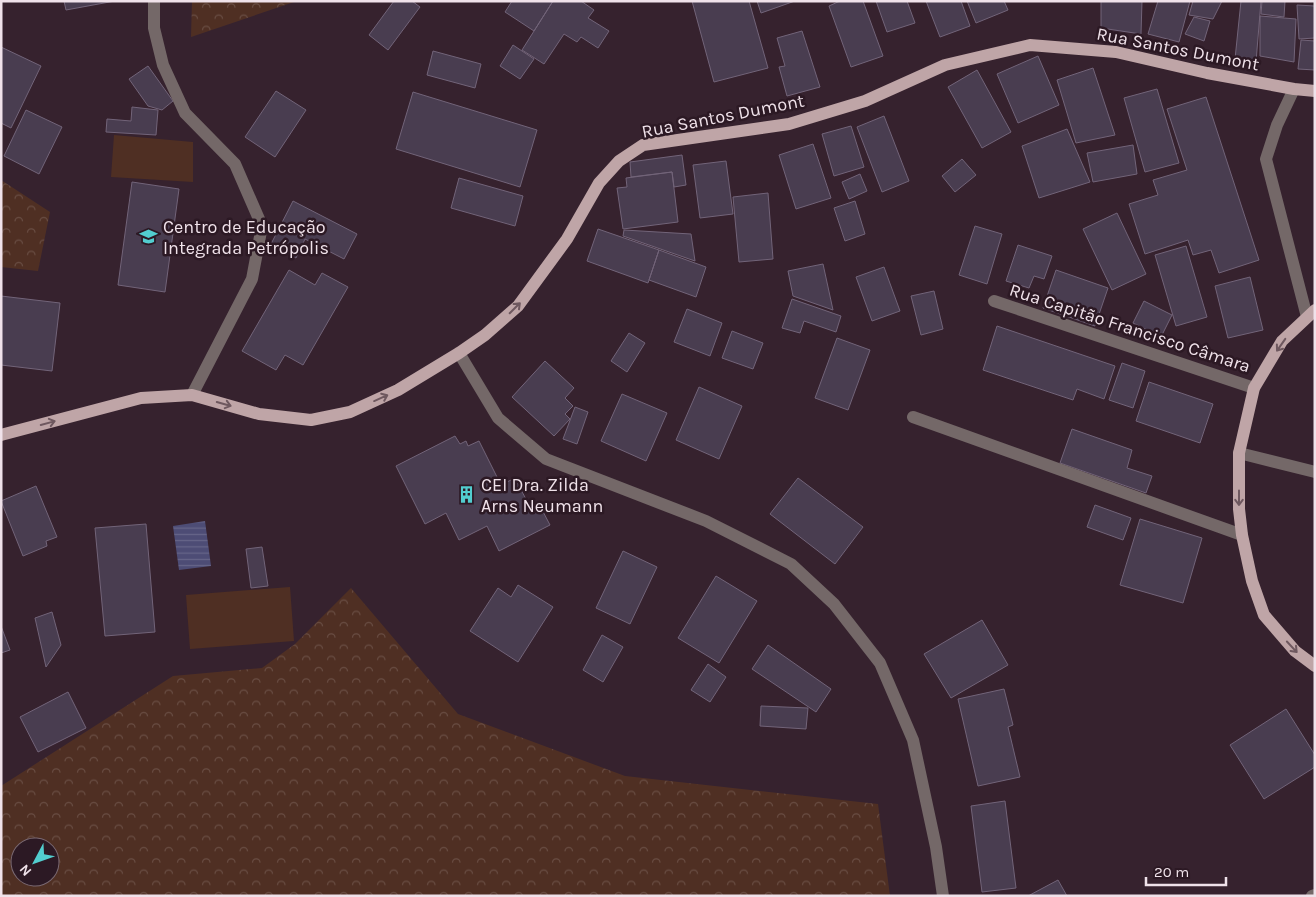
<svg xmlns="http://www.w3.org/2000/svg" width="1316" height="897" font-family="Karla,sans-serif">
  <defs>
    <pattern id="forest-crowns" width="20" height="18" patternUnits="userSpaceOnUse" patternTransform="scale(1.25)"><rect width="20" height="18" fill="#4f2f23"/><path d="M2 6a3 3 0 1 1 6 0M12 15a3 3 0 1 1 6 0" fill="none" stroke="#694d43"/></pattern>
    <pattern id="water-rules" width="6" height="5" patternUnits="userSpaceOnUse" patternTransform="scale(1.25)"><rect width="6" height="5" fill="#4d4c75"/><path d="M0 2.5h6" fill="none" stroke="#676689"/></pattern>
  </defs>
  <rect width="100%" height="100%" fill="#36222e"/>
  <path fill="url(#forest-crowns)" fill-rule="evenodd" d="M192,1H297L191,37Z
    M1,180L50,212L38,271L1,267Z
    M351,588L458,714L625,776L878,804L890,896H1V786L173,676L262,668L295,644ZM20,847H50V877H20Z"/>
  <path fill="#4f2f23" d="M114,135L193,142V182L111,177Z
    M290,587L294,641L190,649L186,595Z"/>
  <path fill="url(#water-rules)" d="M205,521L211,566L179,570L173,526Z"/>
  <path fill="#493d50" stroke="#726479" d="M64,1H115L66,10Z
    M394,1H412L420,7L388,50L369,35Z
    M512,1H553L534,31L505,12Z
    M553,1H581L594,10L588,18L609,31L598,48L581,37L577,42L564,34L544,64L522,50Z
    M692,1H749L768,68L714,82Z
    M757,1H795L761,13Z
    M840,1H863L883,56L851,67L829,6Z
    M876,1H907L915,23L887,32Z
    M926,1H961L970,26L940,37Z
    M967,1H1004L1008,10L976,23Z
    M1101,1H1142L1141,34L1101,28Z
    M1158,1H1190L1179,42L1148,34Z
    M1193,1H1222L1213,19L1189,15Z
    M1241,1H1261L1256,62L1235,59Z
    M1262,1H1285L1284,17L1261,14Z
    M1297,5L1315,6V38L1299,39Z
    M1260,16L1296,19L1294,62L1260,56Z
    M1194,17L1210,21L1204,41L1185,34Z
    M802,31L820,87L787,96L779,67L785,66L777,38Z
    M1301,40L1315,41V70L1298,69Z
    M513,45L534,59L520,79L500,66Z
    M1,47L41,66L11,128L1,123Z
    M433,51L481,64L475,88L427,75Z
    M1038,56L1059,105L1018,123L997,74Z
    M148,66L173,101L162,110L148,106L129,79Z
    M1093,68L1115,135L1076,143L1057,80Z
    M977,70L1011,132L982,148L948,87Z
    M1157,89L1179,163L1145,172L1124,98Z
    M276,91L306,110L275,157L245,137Z
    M413,92L537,130L520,187L396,149Z
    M1206,97L1259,260L1219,273L1211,250L1193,255L1188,240L1145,254L1129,204L1158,195L1153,180L1187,170L1167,109Z
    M132,107L158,110L156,135L106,132L107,119L131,121Z
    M26,110L62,127L39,174L4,156Z
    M884,116L909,181L882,192L857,127Z
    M851,126L864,167L834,176L822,134Z
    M1067,129L1090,182L1039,198L1022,146Z
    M813,144L831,198L796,209L779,155Z
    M1133,145L1137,174L1093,182L1087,153Z
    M682,155L686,185L674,187L672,172L631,177L630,162Z
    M962,159L976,175L955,192L942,176Z
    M726,161L733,214L700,218L693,165Z
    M672,172L678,222L623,229L617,188L627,187L626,178Z
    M860,174L867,191L849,199L842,182Z
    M459,178L523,196L515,226L451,208Z
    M132,182L179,189L165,292L118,285Z
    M768,193L773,259L739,262L733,197Z
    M293,201L357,234L344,259L305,239L296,258L271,244Z
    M855,201L865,234L845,241L834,208Z
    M1117,213L1146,274L1112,290L1083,229Z
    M975,226L1002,234L987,284L959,275Z
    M598,229L659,250L648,283L587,261Z
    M624,230L691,234L695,261L623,236Z
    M1018,245L1052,256L1044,279L1034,276L1029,288L1006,281Z
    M1186,246L1207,317L1176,326L1155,255Z
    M659,250L706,267L696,297L649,280Z
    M823,264L833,310L793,296L788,271Z
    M884,267L900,311L872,321L856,277Z
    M289,270L315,285L322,273L348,287L303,365L285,355L276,370L242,351Z
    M1056,270L1108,288L1095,326L1043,308Z
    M1250,277L1263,330L1228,338L1215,286Z
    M934,291L943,329L921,335L911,296Z
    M1,296L60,303L52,371L1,365Z
    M792,299L841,316L836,332L804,321L800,333L782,328Z
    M1144,301L1172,315L1161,337L1133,323Z
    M687,309L722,323L710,356L674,342Z
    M997,326L1115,366L1104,399L1077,389L1073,400L983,370Z
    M732,331L763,343L753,369L722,358Z
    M629,333L645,343L627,372L611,361Z
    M837,338L870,350L848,410L815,398Z
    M545,361L574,388L565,398L573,406L565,414L570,419L554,436L512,397Z
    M1122,363L1145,371L1133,408L1109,400Z
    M1149,382L1213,404L1200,443L1136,421Z
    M699,387L742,406L719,459L676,440Z
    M622,394L667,413L646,461L601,441Z
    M575,407L588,412L577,444L563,439Z
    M1072,429L1132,450L1127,468L1152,476L1146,493L1060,463Z
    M455,436L460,444L466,441L468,446L479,441L501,485L515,478L531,509L539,504L550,525L499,551L487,526L459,540L446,513L425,524L396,466Z
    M798,478L863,527L835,564L770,514Z
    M36,486L57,537L46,541L47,546L23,556L1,501Z
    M1095,505L1131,518L1123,540L1087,527Z
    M1140,519L1202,538L1183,603L1120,585Z
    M146,524L155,632L105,636L95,528Z
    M262,547L268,586L251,588L246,549Z
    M623,551L657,567L630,624L596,608Z
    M716,576L757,601L719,663L678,638Z
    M518,585L553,607L518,662L470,631L498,588L511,597Z
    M52,612L61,645L46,667L35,618Z
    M982,620L1008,665L951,698L924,654Z
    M1,626L10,650L1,653Z
    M602,635L623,647L603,682L583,670Z
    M768,645L831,689L816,712L752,669Z
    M708,664L726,677L710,702L691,690Z
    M1004,689L1013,725L1008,727L1020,777L978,786L958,699Z
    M68,692L86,728L38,752L20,717Z
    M761,706L808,708L806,729L760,726Z
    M1286,709L1315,755V767L1264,799L1230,745Z
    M1005,801L1016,888L982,892L971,806Z
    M1058,880L1067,896H1028Z"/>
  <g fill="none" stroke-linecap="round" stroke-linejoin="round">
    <path stroke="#746868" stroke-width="12" d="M154,1V28L163,65L185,113L235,164L262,226L252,279L192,395
      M1294,89L1277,125L1266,159L1307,317
      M994,301L1254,388
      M459,353L498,418L546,459L706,521L791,564L834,604L880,663L913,740L936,847L943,896
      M913,417L1242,535
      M1239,453L1315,472
      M1312,896L1315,895"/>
    <path stroke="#bfa5a7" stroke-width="12" d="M1315,310L1282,341L1254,388L1239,453V509L1242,535L1252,581L1264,615L1295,651L1315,666
      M1,435L141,398L192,395L259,414L311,420L350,412L398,390L459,353L485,335L518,306L567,239L599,183L619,161L643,145L789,124L865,101L945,65L1030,45L1116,52L1207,73L1294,89L1315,91"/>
  </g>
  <defs><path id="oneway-shaft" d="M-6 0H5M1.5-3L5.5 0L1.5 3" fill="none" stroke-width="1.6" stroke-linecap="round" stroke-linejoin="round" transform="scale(1.25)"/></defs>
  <g stroke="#6e585f">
    <use href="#oneway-shaft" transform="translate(515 308) rotate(-45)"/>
    <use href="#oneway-shaft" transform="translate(1281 345) rotate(125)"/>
    <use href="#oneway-shaft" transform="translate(381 398) rotate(-24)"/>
    <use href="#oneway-shaft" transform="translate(224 404) rotate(16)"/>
    <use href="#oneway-shaft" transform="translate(48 423) rotate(-15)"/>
    <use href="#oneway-shaft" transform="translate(1239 498) rotate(90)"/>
    <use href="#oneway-shaft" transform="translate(1292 647) rotate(47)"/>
  </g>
  <defs>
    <symbol id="school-bare" viewBox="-9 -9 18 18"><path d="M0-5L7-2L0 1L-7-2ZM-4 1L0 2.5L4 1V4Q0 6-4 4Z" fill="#52cdcf" stroke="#2c1924" stroke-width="2.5" paint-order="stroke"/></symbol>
    <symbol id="building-bare" viewBox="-9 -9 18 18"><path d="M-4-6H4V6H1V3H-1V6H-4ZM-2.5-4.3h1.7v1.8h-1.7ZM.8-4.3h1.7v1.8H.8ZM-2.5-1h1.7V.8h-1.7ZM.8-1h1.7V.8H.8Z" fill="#52cdcf" stroke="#2c1924" stroke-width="2.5" paint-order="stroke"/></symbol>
  </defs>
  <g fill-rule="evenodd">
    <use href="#school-bare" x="136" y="224" width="25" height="25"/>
    <use href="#building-bare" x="454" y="482" width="25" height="25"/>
  </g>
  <g text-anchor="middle" stroke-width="5" stroke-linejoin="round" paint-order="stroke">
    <g font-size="18" fill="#f0e2ea" stroke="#2c1924">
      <text transform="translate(1178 49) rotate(11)" y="6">Rua Santos Dumont</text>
      <text transform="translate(723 116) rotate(-11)" y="6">Rua Santos Dumont</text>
      <text transform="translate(1130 328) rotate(18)" y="6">Rua Capitão Francisco Câmara</text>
    </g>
    <g font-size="18" fill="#f0e2ea" stroke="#2c1924" text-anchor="start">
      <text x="163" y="233">Centro de Educação<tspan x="163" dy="21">Integrada Petrópolis</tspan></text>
      <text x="481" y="491">CEI Dra. Zilda<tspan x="481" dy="21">Arns Neumann</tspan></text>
    </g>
  </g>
  <rect width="1316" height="897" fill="none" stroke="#f0e2ea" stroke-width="5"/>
  <g transform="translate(35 862) rotate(229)"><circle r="24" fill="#2c1924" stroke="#7a6973"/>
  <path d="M0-4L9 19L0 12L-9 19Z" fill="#52cdcf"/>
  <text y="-8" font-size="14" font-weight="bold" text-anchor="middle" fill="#f0e2ea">N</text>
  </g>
  <path d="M1146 877v8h80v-8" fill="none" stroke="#f0e2ea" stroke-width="2.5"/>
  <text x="1154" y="877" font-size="15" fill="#f0e2ea" stroke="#2c1924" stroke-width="4" paint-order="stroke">20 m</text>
</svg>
